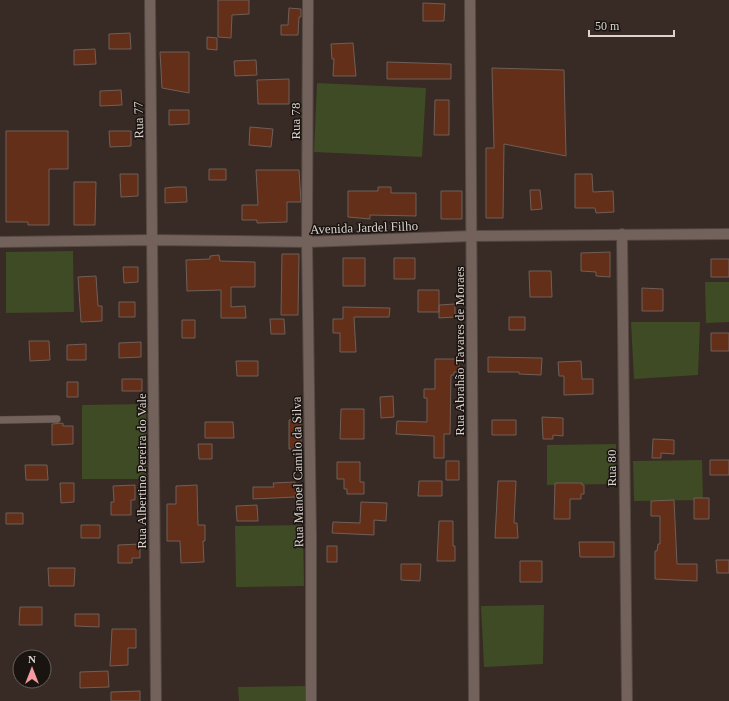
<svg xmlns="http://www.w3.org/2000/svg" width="729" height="701" font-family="Georgia,serif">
  <rect width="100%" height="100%" fill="#382a24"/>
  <path fill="#3f4b24" d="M317,83L426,88L422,157L314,152Z
    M73,251L74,312L6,313V252Z
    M705,282H729V322L706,323Z
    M631,322H700L698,375L634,379Z
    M146,404V479H82V405Z
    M616,444V484L547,485V445Z
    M702,460L703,500L634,501L633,461Z
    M303,525L304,586L236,587L235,526Z
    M544,605L543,664L484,667L481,606Z
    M306,686V701H239L238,687Z"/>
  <path fill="#642f19" stroke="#6f5f58" d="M218,0H249V14L232,15L231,38L218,37Z
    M423,3L445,4L444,21H423Z
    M289,8L301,9V17H299L298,35H281V25H288Z
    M130,33L131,49H109V34Z
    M207,37L217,38V50L207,49Z
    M353,43L356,76H333L334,59H332L331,44Z
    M95,49L96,64L74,65V50Z
    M160,52H189V93L162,88Z
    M256,60L257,75L235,76L234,61Z
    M387,62L451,64V79H387Z
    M492,68L564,70L566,156L504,144L503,218H486V148H494Z
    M289,79V104H258L257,80Z
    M121,90L122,105L100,106V91Z
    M435,100H449V135H434Z
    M169,110H189V124L169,125Z
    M250,127L273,129L271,147L249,145Z
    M6,131H68V169H49V225H28V222H6Z
    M109,131H131V146L110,147Z
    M209,169H226V180H209Z
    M256,170H299L301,202H287V222L257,223V220H242V205H258Z
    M120,174H138V196L121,197Z
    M575,174H592L593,192L613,191L614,212L596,213L595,208H575Z
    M74,182H96L95,225H74Z
    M176,187H186L187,202L165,203V188Z
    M378,187H391V193H416V216L370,215V219L348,217V191H378Z
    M530,190H540L542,209L531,210Z
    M441,191H462V219H441Z
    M610,252V277L596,276V272L581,271V253Z
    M282,254H299L298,315H281Z
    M219,255L220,261L255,262V287H231V307L245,306L246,318H221V290L187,291L186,260L210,259V256Z
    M343,258H365V286H343Z
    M394,258H415V279H394Z
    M711,259H729V277H711Z
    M123,267H138V282L124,283Z
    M529,271H551L552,297H530Z
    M96,276L98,306H102V321L81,322L78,277Z
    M642,288L663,289V311H642Z
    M418,290H439V312H418Z
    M119,302H135V317H119Z
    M455,304V317L439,318V305Z
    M343,307L390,308L389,317H354L356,352H340V333H333V319H343Z
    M509,317H525V330H509Z
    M270,319H284L285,334H271Z
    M182,320H195V338H182Z
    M711,333H729V351H711Z
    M29,341H49L50,360L30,361Z
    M141,342V357L119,358V343Z
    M86,344V360H67V345Z
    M488,357L542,358L541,375L519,374V372H488Z
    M435,359H459V372H454V375H451L450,434H444V458H434V436L396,434L397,421L427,422V398H424V389H435Z
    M236,361H258V376H237Z
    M581,361L582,379H593V394L564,395V376H559L558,362Z
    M122,379H142V391H122Z
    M67,382H78V397H67Z
    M393,396L394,417L381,418L380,397Z
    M341,409H364V439H340Z
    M542,417L563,418V436L553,435V439H543Z
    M289,420H301V449H289Z
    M492,420H516V435H492Z
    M205,422H233L234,438H205Z
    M63,423V426H73V444L52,445V424Z
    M653,439L674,440V454L661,453V458H652Z
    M198,444H212V459H199Z
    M710,460H729V475H710Z
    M446,461H459V480H446Z
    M337,462H360V482H364V494H347V489H344V479H337Z
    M25,465H47L48,480H26Z
    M419,481H442V496H418Z
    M498,481H516L514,523H517L518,538H495Z
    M295,482L296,497L253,499V487H274L273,483Z
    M60,483H74V502L61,503Z
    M555,483H582V485H584V494H581V499H570V519H554Z
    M135,485V500H131V515H111V502H114L113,486Z
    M197,485L198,525H205V541H203L204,562L181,563L180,541H167V504H176V486Z
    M694,498H709V519H694Z
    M674,500L677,564H697V581L655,579V551H657L658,544H660V516H651V501Z
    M361,502L387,503L386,521L374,520V535L332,533L333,522L360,523Z
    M257,505L258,521H237L236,506Z
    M6,513H23V524H6Z
    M439,521H453V546H455V561H437Z
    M81,525H100V538H81Z
    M579,542H614V557H580Z
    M140,544V558H132V563H118V545Z
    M327,546H337V562H327Z
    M716,560H729V573H717Z
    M520,561H542V582H520Z
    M401,564H421L420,581L401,580Z
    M48,568H75L74,586H49Z
    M20,607H42V625H19Z
    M75,614H99V627L75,626Z
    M112,629H136V648H128V665L110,666Z
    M108,671L109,687L80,688V672Z
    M140,691V701H111V692Z"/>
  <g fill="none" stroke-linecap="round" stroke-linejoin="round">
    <defs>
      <path id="service" d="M0,420L57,419"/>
      <path id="minor" d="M150,0L156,701
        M308,0L307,242L311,536V701
        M470,0L474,701
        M622,234L627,701"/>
      <path id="secondary" d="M0,242L153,240L307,242L472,236L729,234"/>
    </defs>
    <use href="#service" stroke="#544843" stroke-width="8"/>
    <use href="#minor" stroke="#544843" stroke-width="12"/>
    <use href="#secondary" stroke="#544843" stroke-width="12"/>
    <use href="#service" stroke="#72625b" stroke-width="7"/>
    <use href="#minor" stroke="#72625b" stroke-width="10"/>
    <use href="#secondary" stroke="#72625b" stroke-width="10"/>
  </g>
  <g text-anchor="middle" stroke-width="3" stroke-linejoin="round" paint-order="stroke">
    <g font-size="13" fill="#dcd3cf" stroke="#1a1411">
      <text transform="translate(138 120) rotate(-91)" y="5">Rua 77</text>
      <text transform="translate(295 121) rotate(-90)" y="5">Rua 78</text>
      <text transform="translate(364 227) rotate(-2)" y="5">Avenida Jardel Filho</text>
      <text transform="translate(459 351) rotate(-90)" y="5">Rua Abrahão Tavares de Moraes</text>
      <text transform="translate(611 468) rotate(-90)" y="5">Rua 80</text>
      <text transform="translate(141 471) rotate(-90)" y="5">Rua Albertino Pereira do Vale</text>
      <text transform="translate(297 472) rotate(-91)" y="5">Rua Manoel Camilo da Silva</text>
    </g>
  </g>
  <g transform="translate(32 669)"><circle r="19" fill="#1a1411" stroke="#68605d"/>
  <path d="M0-3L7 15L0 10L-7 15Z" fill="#f49aa0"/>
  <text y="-6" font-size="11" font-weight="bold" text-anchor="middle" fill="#dcd3cf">N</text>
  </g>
  <path d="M589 30v6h85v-6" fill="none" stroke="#dcd3cf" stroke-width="2"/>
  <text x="595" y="30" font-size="12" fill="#dcd3cf" stroke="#1a1411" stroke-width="3" paint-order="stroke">50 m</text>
</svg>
